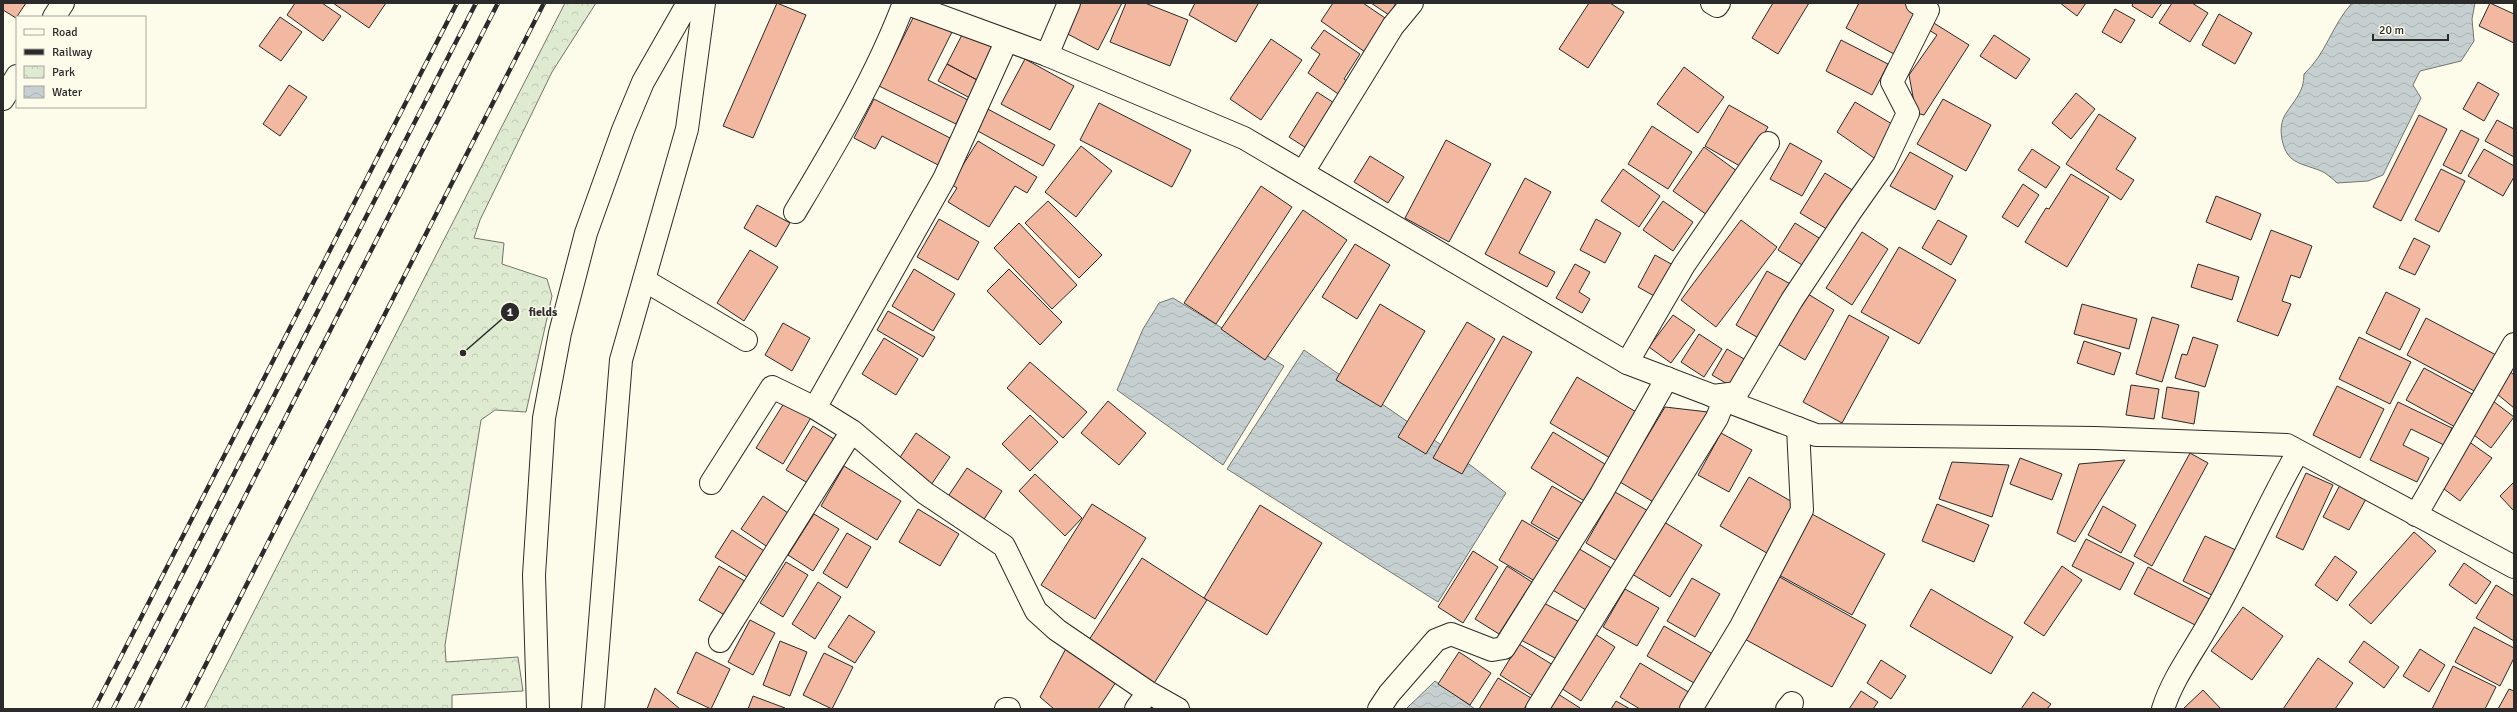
<svg xmlns="http://www.w3.org/2000/svg" width="2517" height="712" font-family="Signika,sans-serif">
  <defs>
    <pattern id="park-crowns" width="20" height="18" patternUnits="userSpaceOnUse"><rect width="20" height="18" fill="#deebd1"/><path d="M2 6a3 3 0 1 1 6 0M12 15a3 3 0 1 1 6 0" fill="none" stroke="#bfcab4"/></pattern>
    <pattern id="water-waves" width="16" height="10" patternUnits="userSpaceOnUse"><rect width="16" height="10" fill="#c7d0d0"/><path d="M0 5q4-4 8 0t8 0" fill="none" stroke="#abb3b3"/></pattern>
  </defs>
  <rect width="100%" height="100%" fill="#fdfbea"/>
  <path fill="url(#park-crowns)" stroke="#74746e" d="M565,3H596L552,72L480,220L474,238L504,243L502,264L547,279L552,296L526,412L495,410L481,420L445,645L446,662L518,657L523,691L452,695V709H204Z"/>
  <path fill="url(#water-waves)" stroke="#74746e" d="M2352,3H2475L2472,19L2474,41L2461,61L2420,71L2413,85L2421,98L2383,175L2368,181L2337,183C2333,179 2329,176 2325,173C2315,167 2300,166 2291,158C2281,149 2278,126 2285,115C2294,100 2304,93 2304,74C2326,54 2332,25 2352,3Z
    M1173,298L1284,366L1223,465L1117,390L1143,329L1159,303Z
    M1304,350L1473,467L1506,493L1438,602L1227,469Z
    M1435,681L1475,709H1406Z"/>
  <path fill="#f2b8a0" stroke="#2b2b2b" d="M3,3H26L16,18L3,10Z
    M295,3H322L341,16L323,41L287,15Z
    M333,3H386L369,28Z
    M777,3L806,15L753,138L723,126Z
    M1076,3H1122L1098,50L1062,31Z
    M1126,3H1145L1188,20L1170,66L1110,42Z
    M1195,3H1257L1258,4L1236,42L1189,15Z
    M1333,3H1363L1388,20L1365,52L1321,21Z
    M1371,3H1396L1389,15Z
    M1589,3H1610L1624,12L1588,68L1559,49Z
    M1773,3H1809L1778,54L1752,38Z
    M1859,3H1908L1918,8L1894,54L1846,28Z
    M2060,3H2086L2077,16Z
    M2133,3H2162L2152,18L2132,6Z
    M2172,3H2192L2208,13L2190,42L2159,23Z
    M2490,3L2514,14V43L2479,26Z
    M2115,9L2135,20L2121,43L2102,32Z
    M917,10L954,28L928,80L968,100L956,124L879,86Z
    M2219,14L2252,33L2235,64L2202,45Z
    M280,17L302,32L281,61L259,46Z
    M1929,20L1969,45L1924,115L1916,113L1909,75L1937,35L1924,27Z
    M1324,30L1360,54L1344,79L1352,85L1344,98L1308,73L1320,54L1311,48Z
    M964,31L996,48L979,81L947,64Z
    M1994,35L2030,59L2016,79L1980,56Z
    M1271,39L1302,60L1261,120L1230,99Z
    M1841,40L1888,64L1872,95L1826,71Z
    M1025,59L1074,86L1050,130L1001,104Z
    M947,64L979,81L970,98L938,81Z
    M1684,67L1724,97L1698,133L1657,104Z
    M2478,82L2499,94L2484,121L2463,109Z
    M289,85L307,97L280,136L263,124Z
    M1317,92L1342,108L1314,153L1289,137Z
    M2076,93L2095,109L2071,139L2052,123Z
    M874,99L954,140L940,166L882,136L875,149L854,138Z
    M1943,99L1991,125L1966,171L1917,144Z
    M1855,102L1897,127L1877,160L1837,132Z
    M1099,103L1191,150L1172,187L1080,140Z
    M1729,105L1768,127L1745,169L1705,146Z
    M984,107L1055,145L1043,166L972,128Z
    M2099,114L2136,138L2116,169L2134,180L2121,200L2066,164Z
    M2419,115L2447,129L2401,221L2373,207Z
    M2497,120L2514,129V157L2485,141Z
    M1652,126L1692,152L1668,189L1628,164Z
    M2461,130L2479,139L2461,174L2443,165Z
    M1446,140L1491,164L1449,242L1405,218Z
    M978,141L1037,177L1027,193L1015,186L989,227L948,202L957,188L951,184Z
    M1790,143L1822,161L1802,196L1770,179Z
    M1081,146L1112,171L1076,217L1045,192Z
    M1704,147L1741,174L1710,217L1673,191Z
    M2032,149L2060,167L2046,188L2018,170Z
    M2484,149L2514,166V177L2503,196L2468,176Z
    M1910,152L1953,176L1935,210L1890,186Z
    M1370,156L1404,177L1388,203L1354,182Z
    M1623,169L1660,196L1639,227L1601,201Z
    M2441,169L2465,181L2439,232L2415,220Z
    M1825,173L1854,191L1830,231L1800,213Z
    M2071,174L2109,197L2067,267L2025,242L2046,208L2049,209Z
    M1525,178L1551,192L1519,253L1555,272L1547,287L1485,254Z
    M2023,184L2039,195L2018,227L2002,217Z
    M1261,186L1292,207L1216,324L1184,303Z
    M2216,196L2261,214L2251,240L2206,222Z
    M1048,201L1102,255L1079,278L1025,223Z
    M1663,201L1693,222L1673,251L1643,230Z
    M757,205L790,223L776,247L744,228Z
    M1303,210L1347,240L1265,360L1221,329Z
    M939,219L979,242L958,280L917,257Z
    M1596,219L1621,233L1605,263L1580,250Z
    M1741,220L1777,247L1716,327L1681,300Z
    M1938,220L1967,236L1951,265L1922,248Z
    M1019,223L1077,285L1052,309L994,248Z
    M1795,223L1824,241L1807,268L1778,250Z
    M2271,230L2312,246L2300,278L2291,275L2282,301L2291,304L2278,336L2237,321Z
    M1862,232L1888,249L1852,305L1826,288Z
    M2414,238L2430,246L2415,275L2399,268Z
    M1355,244L1390,265L1357,319L1322,297Z
    M1899,247L1956,280L1919,344L1861,312Z
    M750,250L778,267L744,321L717,303Z
    M1655,255L1673,265L1656,297L1638,287Z
    M1575,264L1590,272L1579,292L1590,299L1582,313L1556,298Z
    M2198,264L2239,277L2232,300L2191,287Z
    M914,269L955,294L933,331L892,306Z
    M1009,269L1062,322L1040,345L987,291Z
    M1767,271L1794,286L1762,340L1736,325Z
    M2386,292L2420,309L2400,350L2366,333Z
    M1808,294L1834,310L1805,360L1778,344Z
    M1380,304L1425,331L1381,407L1336,380Z
    M2082,304L2137,319L2129,349L2074,334Z
    M888,311L935,337L923,357L877,330Z
    M1673,315L1695,330L1671,363L1649,347Z
    M1849,315L1889,337L1842,423L1803,402Z
    M2152,317L2179,325L2162,382L2136,374Z
    M2426,318L2498,356L2478,393L2407,355Z
    M1467,322L1495,339L1426,454L1398,437Z
    M783,323L810,338L792,371L765,355Z
    M1699,334L1722,349L1704,377L1681,362Z
    M1503,336L1532,352L1462,474L1433,458Z
    M2193,337L2218,345L2205,387L2175,378L2182,354L2187,355Z
    M2359,337L2411,362L2390,404L2339,379Z
    M884,338L918,359L896,395L862,374Z
    M2084,341L2121,353L2114,375L2077,363Z
    M1727,349L1751,363L1736,389L1712,375Z
    M1030,362L1087,412L1063,438L1007,388Z
    M2424,368L2474,395L2457,428L2406,400Z
    M2507,369L2514,375V408L2491,389Z
    M1577,377L1638,413L1612,459L1550,423Z
    M2131,385L2159,389L2154,419L2126,415Z
    M2337,386L2384,409L2360,458L2313,435Z
    M2167,387L2199,392L2194,424L2162,418Z
    M786,400L812,416L783,464L756,448Z
    M1108,401L1146,433L1119,465L1081,433Z
    M2493,401L2514,417L2491,448L2470,432Z
    M2398,402L2452,428L2444,445L2411,429L2403,445L2429,458L2417,482L2370,460Z
    M1665,407L1708,412L1655,503L1620,482Z
    M1030,415L1058,442L1030,471L1002,444Z
    M813,426L842,444L816,488L786,470Z
    M1553,432L1608,466L1586,502L1531,468Z
    M916,433L950,457L929,488L895,465Z
    M1721,433L1752,450L1729,492L1698,475Z
    M2468,441L2492,458L2460,501L2436,483Z
    M2190,453L2208,463L2152,566L2134,556Z
    M2020,458L2062,474L2052,500L2010,484Z
    M2125,460L2075,542L2057,533L2079,464Z
    M1952,462L2009,465L1992,517L1939,499Z
    M844,466L901,501L877,540L821,506Z
    M967,468L1002,491L981,524L945,501Z
    M2306,473L2333,485L2303,550L2276,537Z
    M1035,474L1082,518L1065,536L1019,491Z
    M1749,477L1801,507L1772,556L1720,526Z
    M2514,482V511L2500,496Z
    M2340,485L2366,499L2349,530L2323,517Z
    M1552,486L1585,505L1564,542L1531,523Z
    M1615,492L1650,512L1620,563L1586,543Z
    M763,496L794,517L772,550L741,529Z
    M1092,504L1146,538L1095,619L1041,585Z
    M1937,504L1989,525L1974,562L1922,541Z
    M1260,505L1322,543L1267,635L1204,598Z
    M2103,506L2136,525L2121,553L2088,535Z
    M918,509L959,534L940,566L899,542Z
    M814,514L839,529L813,571L788,555Z
    M1812,514L1885,554L1852,615L1779,575Z
    M1522,520L1564,545L1540,584L1499,560Z
    M1664,522L1702,545L1670,597L1632,574Z
    M732,530L772,556L755,582L715,557Z
    M2414,532L2436,551L2371,624L2349,605Z
    M847,533L871,547L847,588L823,573Z
    M2205,536L2238,551L2216,597L2183,581Z
    M2086,539L2134,563L2120,590L2072,566Z
    M1576,547L1613,569L1591,613L1551,589Z
    M1473,551L1498,567L1463,623L1438,607Z
    M2335,556L2357,572L2337,601L2315,585Z
    M1142,558L1207,600L1151,688L1085,646Z
    M786,562L808,575L783,617L760,603Z
    M2464,563L2491,582L2476,604L2449,585Z
    M719,566L748,583L728,617L699,600Z
    M1507,566L1532,582L1499,634L1475,619Z
    M2062,566L2082,580L2044,636L2024,623Z
    M2148,567L2215,602L2201,628L2134,594Z
    M1776,575L1866,625L1832,687L1741,637Z
    M1692,578L1720,594L1695,637L1667,621Z
    M818,582L841,597L815,639L792,624Z
    M2496,585L2514,596V641L2476,618Z
    M1625,589L1659,608L1637,646L1603,627Z
    M1931,589L2013,637L1991,674L1910,626Z
    M1542,602L1587,626L1566,664L1521,640Z
    M2243,607L2283,636L2252,680L2211,651Z
    M849,615L875,632L855,663L828,647Z
    M750,620L775,633L753,675L728,662Z
    M1664,626L1718,657L1701,687L1647,656Z
    M2474,627L2514,648V658L2500,686L2455,662Z
    M1595,634L1615,647L1581,701L1561,688Z
    M780,641L807,652L790,696L763,685Z
    M1070,641L1120,676L1098,709H1054L1040,697Z
    M2364,641L2399,667L2384,688L2349,662Z
    M1519,644L1553,665L1533,696L1500,675Z
    M2420,649L2445,665L2429,692L2403,676Z
    M696,652L730,669L711,709L677,693Z
    M1459,652L1491,673L1470,705L1438,684Z
    M824,653L853,667L832,709L803,695Z
    M2318,658L2353,683L2335,709H2283Z
    M1881,660L1906,676L1891,699L1867,683Z
    M1640,663L1697,697L1690,709H1640L1620,697Z
    M2453,666L2496,687L2485,709H2432Z
    M1498,678L1531,698L1524,709H1479Z
    M655,688L680,709H647Z
    M2509,689L2514,691V709H2498Z
    M2203,690L2221,709H2183Z
    M1861,691L1878,702L1873,709H1849Z
    M2033,692L2051,704L2047,709H2021Z
    M1558,694L1580,708L1579,709H1549Z
    M753,696L785,708L784,709H748Z
    M1616,701L1630,709H1611Z"/>
  <g fill="none" stroke-linecap="round" stroke-linejoin="round">
    <defs>
      <path id="minor" d="M1712,3L1717,6L1719,3
        M1047,55L1069,3
        M1303,172L1393,26L1412,3
        M795,212C835,145 876,77 904,3
        M644,280L746,340
        M1627,363L1684,265L1768,143
        M1713,396L1737,393L1792,300L1851,211L1884,164L1908,113L1892,82L1928,10L1917,3
        M852,431L925,493L1004,546L1036,611L1057,630L1148,692L1178,709
        M711,483L772,387L815,408L944,179L1006,42
        M2416,515L2514,344
        M720,641L852,431L815,408
        M1006,709H1009
        M1136,709L1148,692
        M1379,709L1389,694L1436,640L1451,634L1492,650L1504,648L1601,494L1667,378
        M1537,709L1717,418L1724,400
        M1691,709L1740,628L1802,510L1798,428
        M1787,709L1792,703
        M2163,709C2173,677 2194,651 2210,621C2242,566 2266,507 2298,452"/>
      <path id="major" d="M905,3L1047,55L1244,138L1627,363L1816,435L2095,438L2287,445L2514,567
        M54,17L63,3
        M3,99L17,76
        M538,709L534,575L544,418L560,333L586,233L623,130L643,82L688,3
        M593,709L621,360L687,129L704,3"/>
    </defs>
    <use href="#minor" stroke="#2b2b2b" stroke-width="24"/>
    <use href="#major" stroke="#2b2b2b" stroke-width="24"/>
    <use href="#minor" stroke="#fdfbea" stroke-width="22"/>
    <use href="#major" stroke="#fdfbea" stroke-width="22"/>
    <defs>
      <path id="rail" d="M94,709L457,3
        M113,709L476,3
        M136,709L498,3
        M183,709L544,3"/>
    </defs>
    <use href="#rail" stroke="#2b2b2b" stroke-width="4.5"/>
    <use href="#rail" stroke="#fdfbea" stroke-width="3" stroke-dasharray="9" stroke-linecap="butt"/>
  </g>
  <path fill="none" stroke="#2b2b2b" stroke-width="1.5" d="M463 353L510 312"/>
  <g fill="#2b2b2b" stroke="#fdfbea" stroke-width="1.5">
    <circle cx="463" cy="353" r="4"/>
    <circle cx="510" cy="312" r="10"/>
  </g>
  <g font-size="12" text-anchor="middle" font-weight="bold" fill="#fff">
    <text x="510" y="316">1</text>
  </g>
  <g font-size="12" text-anchor="middle" font-weight="bold" fill="#2b2b2b" stroke="#fdfbea" stroke-width="3" stroke-linejoin="round" paint-order="stroke">
    <text x="543" y="316">fields</text>
  </g>
  <rect width="2517" height="712" fill="none" stroke="#2b2b2b" stroke-width="8"/>
  <rect x="16" y="16" width="130" height="92" fill="#fdfbea" stroke="#a9a89e"/>
  <rect x="24" y="29" width="20" height="6" fill="#fdfbea" stroke="#a9a89e"/>
  <text x="52" y="36" font-size="12" fill="#2b2b2b">Road</text>
  <rect x="24" y="49" width="20" height="6" fill="#2b2b2b" stroke="#a9a89e"/>
  <text x="52" y="56" font-size="12" fill="#2b2b2b">Railway</text>
  <rect x="24" y="66" width="20" height="12" fill="url(#park-crowns)" stroke="#a9a89e"/>
  <text x="52" y="76" font-size="12" fill="#2b2b2b">Park</text>
  <rect x="24" y="86" width="20" height="12" fill="url(#water-waves)" stroke="#a9a89e"/>
  <text x="52" y="96" font-size="12" fill="#2b2b2b">Water</text>
  <path d="M2373 34v6h75v-6" fill="none" stroke="#2b2b2b" stroke-width="2"/>
  <text x="2379" y="34" font-size="12" fill="#2b2b2b" stroke="#fdfbea" stroke-width="3" paint-order="stroke">20 m</text>
</svg>
